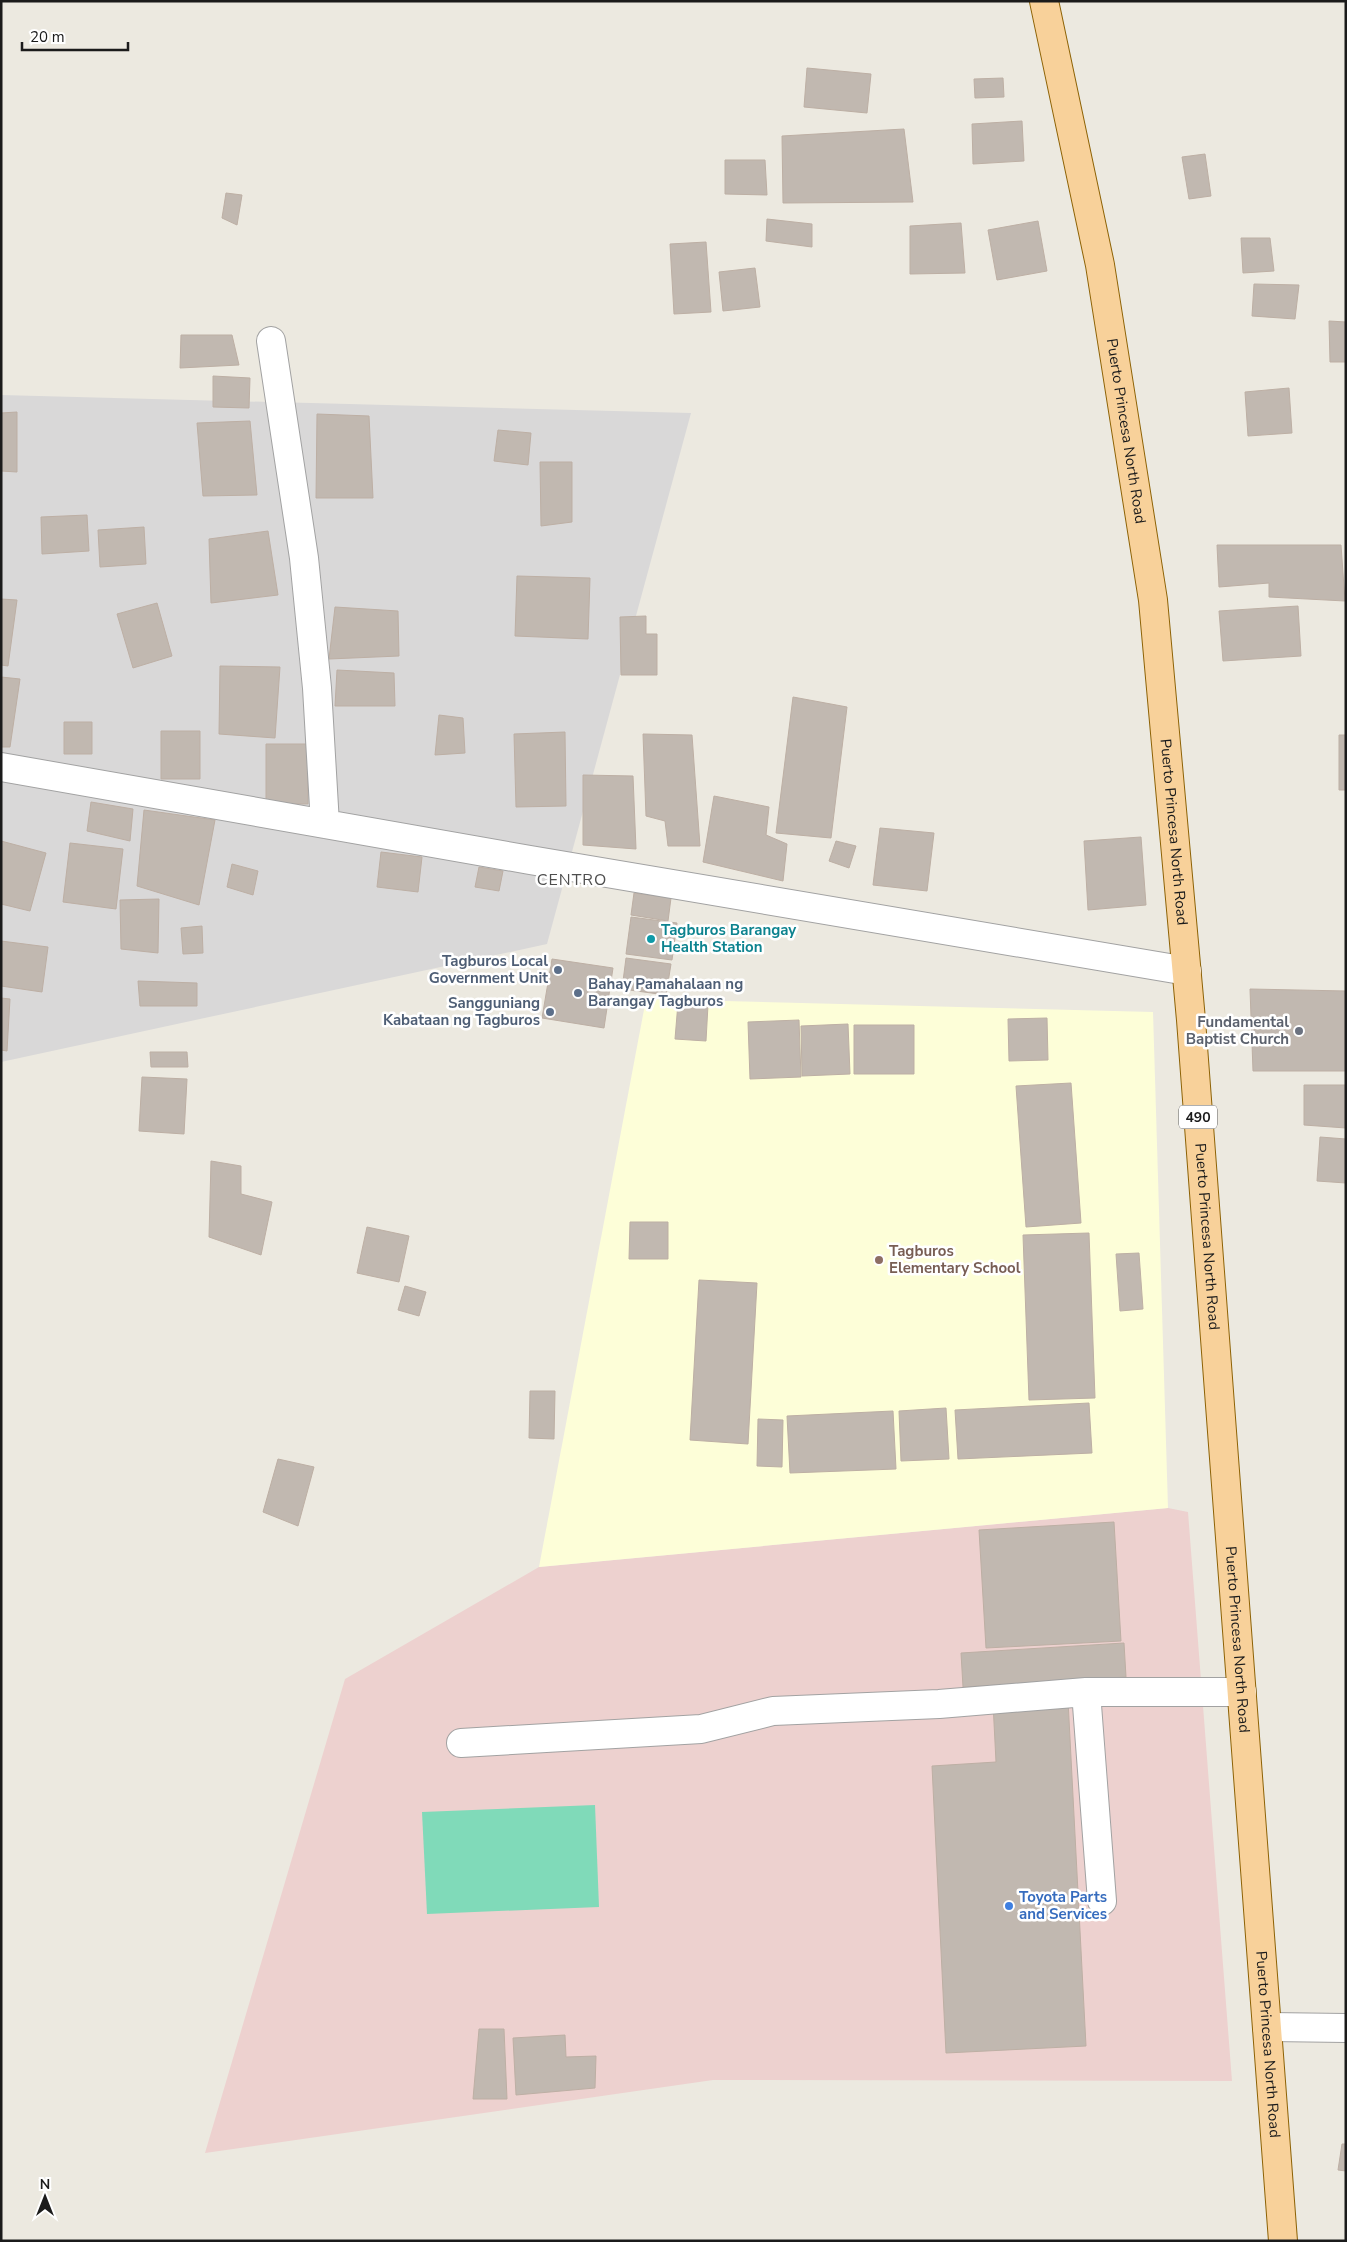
<svg xmlns="http://www.w3.org/2000/svg" width="1347" height="2242" font-family="'Nunito Sans',sans-serif">
  <rect width="100%" height="100%" fill="#ece9e0"/>
  <path fill="#d9d8d8" d="M1,395L691,413L547,944L1,1062Z"/>
  <path fill="#edd1cf" d="M1168,1508L1188,1512L1232,2081L713,2080L205,2153L345,1679L539,1567Z"/>
  <path fill="#fdfed8" d="M646,999L1153,1012L1168,1508L539,1567Z"/>
  <path fill="#80dab9" d="M595,1805L599,1907L427,1914L422,1812Z"/>
  <path fill="#c1b8b0" stroke="#bdafa4" d="M807,68L871,74L867,113L804,107Z
    M1003,78L1004,97L975,98L974,79Z
    M1022,121L1024,161L973,164L972,124Z
    M904,129L913,202L783,203L782,136Z
    M1205,154L1211,196L1189,199L1182,157Z
    M725,160H765L767,195L725,194Z
    M226,193L242,195L237,225L222,218Z
    M767,219L812,224V247L766,241Z
    M1038,221L1047,271L997,280L988,230Z
    M961,223L965,273L910,274V226Z
    M1241,238H1270L1274,271L1243,273Z
    M706,242L711,312L674,314L670,244Z
    M755,268L760,307L723,311L719,272Z
    M1254,284L1299,285L1295,319L1252,316Z
    M1329,321L1346,322V362H1330Z
    M181,335H232L239,365L180,368Z
    M213,376L250,378L249,408L213,407Z
    M1289,388L1292,433L1248,436L1245,392Z
    M17,412V472L1,471V413Z
    M317,414L369,416L373,498H316Z
    M250,421L257,495L203,496L197,423Z
    M498,430L531,433L528,465L494,461Z
    M540,462H572V522L541,526Z
    M87,515L89,551L42,554L41,517Z
    M144,527L146,564L100,567L98,530Z
    M268,531L278,595L211,603L209,539Z
    M1217,545H1341L1345,601L1269,597V583L1219,587Z
    M517,576L590,578L588,639L515,636Z
    M1,599L17,600L8,666L1,665Z
    M157,603L172,656L133,668L117,614Z
    M1298,606L1301,656L1223,661L1219,611Z
    M335,607L398,611L399,656L329,659Z
    M646,616V634H657V675H621L620,617Z
    M220,666L280,667L275,738L219,734Z
    M337,670L394,673L395,706H335Z
    M1,677L20,679L10,747H1Z
    M793,697L847,707L831,838L776,833Z
    M439,715L463,718L465,753L435,755Z
    M64,722H92V754H64Z
    M161,731H200V779H161Z
    M565,732L566,806L516,807L514,734Z
    M643,734L692,735L700,846H668L665,821L646,816Z
    M1339,735H1346V790H1339Z
    M266,744H308V804H266Z
    M583,775L633,776L636,849L583,845Z
    M714,796L769,807L766,835L787,844L783,881L703,862Z
    M91,802L133,809L130,841L87,831Z
    M144,810L215,820L199,905L137,886Z
    M880,828L934,833L927,891L873,885Z
    M1141,837L1146,905L1088,910L1084,841Z
    M1,841L46,853L30,911L1,904Z
    M836,841L856,846L849,868L829,861Z
    M70,843L123,849L116,909L63,902Z
    M381,852L422,857L418,892L377,887Z
    M232,864L258,871L253,895L227,887Z
    M479,867L503,871L499,891L475,887Z
    M634,893L671,898L668,921L631,915Z
    M159,899L158,953L121,949L120,900Z
    M631,917L677,923L672,960L626,954Z
    M202,926L203,953L183,954L181,928Z
    M1,941L48,947L42,992L1,986Z
    M626,958L671,964L666,995L622,989Z
    M552,959L613,968L604,1028L542,1018Z
    M138,981L197,983V1006H140Z
    M1250,989L1346,991V1071H1253Z
    M1,998L10,999L7,1051L1,1050Z
    M678,1003L708,1005L706,1041L675,1039Z
    M1047,1018L1048,1060L1009,1061L1008,1019Z
    M799,1020L801,1077L750,1079L748,1022Z
    M848,1024L850,1074L802,1076L801,1026Z
    M854,1025H914V1074H854Z
    M150,1052H187L188,1067H151Z
    M142,1077L187,1079L184,1134L139,1131Z
    M1071,1083L1081,1223L1026,1227L1016,1086Z
    M1304,1085H1346V1128L1304,1125Z
    M1320,1137L1346,1139V1183L1317,1181Z
    M211,1161L241,1166V1194L272,1202L261,1255L209,1237Z
    M630,1222H668V1259H629Z
    M367,1227L409,1236L399,1282L357,1273Z
    M1089,1233L1095,1398L1029,1400L1023,1235Z
    M1139,1253L1143,1309L1120,1311L1116,1254Z
    M699,1280L757,1283L748,1444L690,1440Z
    M405,1286L426,1292L419,1316L398,1310Z
    M530,1391H555L554,1439L529,1438Z
    M1089,1403L1092,1453L958,1459L955,1410Z
    M946,1408L949,1459L901,1461L899,1411Z
    M893,1411L896,1469L790,1473L787,1416Z
    M758,1419L783,1420L782,1467L757,1466Z
    M278,1459L314,1467L298,1526L263,1512Z
    M1114,1522L1121,1641L986,1648L979,1530Z
    M1124,1643L1126,1677L963,1687L961,1653Z
    M1068,1700L1086,2046L946,2053L932,1766L996,1762L993,1703Z
    M479,2029H504L507,2099H473Z
    M565,2035L566,2057L596,2056L595,2088L516,2095L513,2038Z
    M1342,2144H1346V2171L1338,2170Z"/>
  <g fill="none" stroke-linecap="round" stroke-linejoin="round">
    <defs>
      <path id="minor" d="M271,341L304,558L317,688L325,824
        M1,767L530,860L1187,971
        M1086,1692L1102,1901
        M461,1743L701,1729L773,1711L939,1704L1086,1692H1242
        M1267,2027L1346,2028"/>
      <g id="major">
        <path id="s1" d="M1044,1L1100,265L1153,600L1191,1020L1283,2241"/>
      </g>
    </defs>
    <use href="#minor" stroke="#a2a2a2" stroke-width="30"/>
    <use href="#major" stroke="#8d6205" stroke-width="30"/>
    <use href="#minor" stroke="#fff" stroke-width="28"/>
    <use href="#major" stroke="#f8d19a" stroke-width="28"/>
  </g>
  <circle fill="#0f9aa8" stroke="#fff" stroke-width="2" cx="651" cy="939" r="5"/>
  <g fill="#5c6f8a" stroke="#fff" stroke-width="2">
    <circle cx="558" cy="970" r="5"/>
    <circle cx="578" cy="993" r="5"/>
    <circle cx="550" cy="1012" r="5"/>
  </g>
  <circle fill="#6b7280" stroke="#fff" stroke-width="2" cx="1299" cy="1031" r="5"/>
  <circle fill="#8d6e63" stroke="#fff" stroke-width="2" cx="879" cy="1260" r="5"/>
  <circle fill="#3f7fe0" stroke="#fff" stroke-width="2" cx="1009" cy="1906" r="5"/>
  <g text-anchor="middle" stroke-width="5" stroke-linejoin="round" paint-order="stroke">
    <rect fill="#fff" stroke="#5f5f5f" stroke-width="1" x="1179" y="1105.5" width="38" height="23" rx="4"/>
    <g font-size="14" font-weight="bold" fill="#1b1b1b">
      <text x="1198" y="1122">490</text>
    </g>
    <g font-size="15" fill="#1b1b1b" stroke="#fff">
      <text dy="5" stroke="none"><textPath href="#s1" startOffset="438">Puerto Princesa North Road</textPath></text>
      <text dy="5" stroke="none"><textPath href="#s1" startOffset="842">Puerto Princesa North Road</textPath></text>
      <text dy="5" stroke="none"><textPath href="#s1" startOffset="1248">Puerto Princesa North Road</textPath></text>
      <text dy="5" stroke="none"><textPath href="#s1" startOffset="1652">Puerto Princesa North Road</textPath></text>
      <text dy="5" stroke="none"><textPath href="#s1" startOffset="2058">Puerto Princesa North Road</textPath></text>
    </g>
    <g font-size="15" font-weight="bold" fill="#0d838f" stroke="#fff" text-anchor="start">
      <text x="661" y="935">Tagburos Barangay<tspan x="661" dy="17">Health Station</tspan></text>
    </g>
    <g font-size="15" font-weight="bold" fill="#4e5e75" stroke="#fff" text-anchor="end">
      <text x="548" y="966">Tagburos Local<tspan x="548" dy="17">Government Unit</tspan></text>
      <text x="588" y="989" text-anchor="start">Bahay Pamahalaan ng<tspan x="588" dy="17">Barangay Tagburos</tspan></text>
      <text x="540" y="1008">Sangguniang<tspan x="540" dy="17">Kabataan ng Tagburos</tspan></text>
    </g>
    <g font-size="15" font-weight="bold" fill="#5b616d" stroke="#fff" text-anchor="end">
      <text x="1289" y="1027">Fundamental<tspan x="1289" dy="17">Baptist Church</tspan></text>
    </g>
    <g font-size="15" font-weight="bold" fill="#785e54" stroke="#fff" text-anchor="start">
      <text x="889" y="1256">Tagburos<tspan x="889" dy="17">Elementary School</tspan></text>
    </g>
    <g font-size="15" font-weight="bold" fill="#366cbe" stroke="#fff" text-anchor="start">
      <text x="1019" y="1902">Toyota Parts<tspan x="1019" dy="17">and Services</tspan></text>
    </g>
    <g font-size="16" letter-spacing="1" fill="#4e4e4e" stroke="#fff">
      <text x="572" y="885">CENTRO</text>
    </g>
  </g>
  <rect width="1347" height="2242" fill="none" stroke="#1b1b1b" stroke-width="5"/>
  <g transform="translate(45 2197)" stroke="#ffffff" stroke-width="4" paint-order="stroke">
  <path d="M0-4L9 19L0 12L-9 19Z" fill="#1b1b1b"/>
  <text y="-8" font-size="14" font-weight="bold" text-anchor="middle" fill="#1b1b1b">N</text>
  </g>
  <path d="M22 42v8h106v-8" fill="none" stroke="#1b1b1b" stroke-width="2.5"/>
  <text x="30" y="42" font-size="15" fill="#1b1b1b" stroke="#ffffff" stroke-width="4" paint-order="stroke">20 m</text>
</svg>
